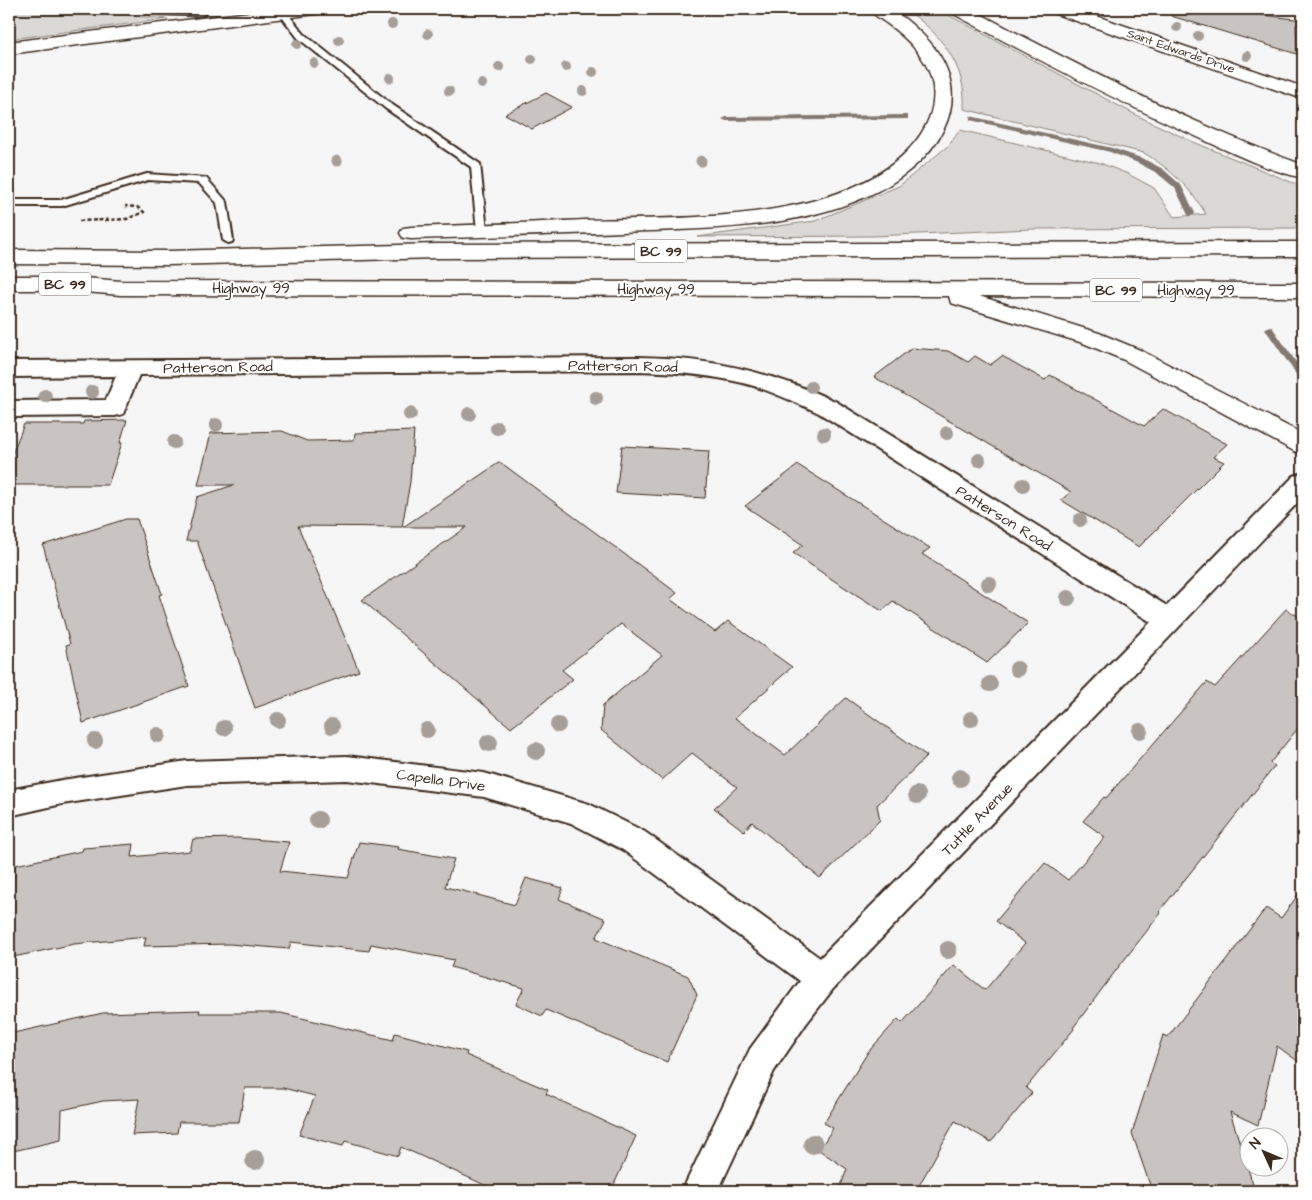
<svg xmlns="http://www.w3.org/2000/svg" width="1312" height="1200" font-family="'Architects Daughter',sans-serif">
  <rect width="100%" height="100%" fill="#f7f6f6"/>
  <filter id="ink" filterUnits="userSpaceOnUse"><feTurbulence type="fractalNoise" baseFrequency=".02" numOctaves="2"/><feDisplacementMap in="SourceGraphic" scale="10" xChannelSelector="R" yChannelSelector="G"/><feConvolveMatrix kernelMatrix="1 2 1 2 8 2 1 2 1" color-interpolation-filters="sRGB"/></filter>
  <g filter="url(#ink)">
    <path fill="#dbd9d6" stroke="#8b827a" d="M9,9H94L135,16L168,19L9,39Z
      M905,9H937L1138,116L1191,141L1303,187V228L1031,229L873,236L697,237L815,221L899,186L949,145L960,130L1100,163L1128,174L1154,188L1174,217L1206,214C1190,188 1171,169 1144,153L964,109C967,65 939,32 905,9Z"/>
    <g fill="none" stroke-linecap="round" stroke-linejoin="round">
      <path fill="#847972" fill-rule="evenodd" d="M905,115H908V119L726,121L722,119L726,117Z
        M970,116L1112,148L1144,159L1163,169L1181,185L1195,213L1194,215H1188L1175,188L1157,173L1138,163L1110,152L970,120Z
        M1269,326L1272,327L1303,372V381L1300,380L1265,329Z"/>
    </g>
    <path fill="#c9c3c1" stroke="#3b2a1e" d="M1172,9H1260L1256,14L1302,20V24L1296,25L1297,54L1171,16Z
      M546,93L572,107L532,129L505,114Z
      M912,348L948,351L968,362L975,356L990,365L1002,356L1045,380L1050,375L1144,426L1163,409L1227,444L1213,457L1224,462L1139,547L1061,500L1071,492L874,377Z
      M127,420L120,443H122L108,485H9V462L24,424H83L84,421Z
      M282,431L307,441L354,440L355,433L414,431L410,482L402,527L298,526L359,671L255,708L197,541H186L197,497L234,485H198L211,433Z
      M622,446L709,451L705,498L616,493Z
      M500,462L677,593L670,599L715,632L728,621L792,667L735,718L785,755L846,698L927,756L877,805L880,820L820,878L752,822L744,831L714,808L737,787L692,753L662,780L601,730L603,705L662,655L621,624L562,670L573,679L511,728L362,600L467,527H403Z
      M798,465L930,548L922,554L1028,623L987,663L893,601L882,611L833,580L793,553L803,545L745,506Z
      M126,519H137L162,594L159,595L189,686L83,723L66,645L70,644L43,545Z
      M1286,609L1303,619V722L1270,763L1275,766L1159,912L1161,913L1117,969L1073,1028L1074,1029L1026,1088L1032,1093L991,1142L955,1121L916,1191H839L847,1169L819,1150L833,1128L824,1123L868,1052L898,1019L902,1023L954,965L985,990L1025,943L996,921L1045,863L1068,880L1105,837L1083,821L1104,797L1106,798L1207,682L1215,687Z
      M237,838L289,842L280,871L348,878L359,842L399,847L398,849L454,859L445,887L463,891L515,905L526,878L563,888L559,899L606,919L596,938L688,976L697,995L667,1062L546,1010L542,1016L516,1004L524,988L451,967L454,960L371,944L369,951L291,942L289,949L229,944L144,946L146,937L74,944L9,958V878L15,877V865L82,851L83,848L134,844L132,857L190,851L193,839Z
      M1303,888V1065L1277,1046L1258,1125L1230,1112L1255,1191H1152L1132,1133L1163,1035L1168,1037L1266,908L1281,918Z
      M200,1010L199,1013H281L393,1040L395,1033L467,1052L466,1055L548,1090L546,1094L636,1136L611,1191H498L401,1147L398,1156L345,1141L343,1146L299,1135L315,1096L283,1088H245L239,1122H179L177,1133L132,1135L139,1099L103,1101L62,1110L61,1140L9,1152V1034L103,1013Z"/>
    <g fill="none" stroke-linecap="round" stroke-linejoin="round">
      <defs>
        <path id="lane" d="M276,9H284L304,34L391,104L480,164L487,231L486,233H478L477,231L471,167L385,108L298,38Z
          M147,174L206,178L227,202L233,240L232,242L228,243L223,240L217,203L199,183L148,180L62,206H9V200H61Z"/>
        <path id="street" d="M638,357C712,358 767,371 835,401L1167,606L1294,476L1303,473V497L833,989L806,1024L774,1071L718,1191H682L750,1049L800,981L623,850L571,823L484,797L347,780L187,785L62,804L9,816V790L62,780L187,761L347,756L484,773L589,804L645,832L820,958L1151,622L819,413C797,403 776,393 754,386C716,375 677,372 638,371L139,375L123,414L115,416L9,417V401L106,400L116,376L9,377V361Z"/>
        <path id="secondary" d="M1050,9H1076L1303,87V99L1053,13Z"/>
        <path id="highway" d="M141,9H205L207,11L204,15L198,16L150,14L144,13Z
          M275,9H324L321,13L315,14L9,54V42Z
          M869,9C894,7 903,16 921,33C989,98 933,169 863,198C788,230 703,229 622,232C552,235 481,237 411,239L403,238L400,233L403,228L411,227C469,225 527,223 584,220C682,217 850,225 916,141C929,124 937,103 932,81C927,58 908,39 889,25C883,20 874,16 869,9Z
          M949,9H971C1079,66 1188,123 1303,165V178C1268,171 1226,150 1193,135C1111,98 1031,56 952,13Z
          M1303,242V256L437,258L168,265L9,264V250L168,251L437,244Z
          M9,276H61L121,281L1303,283V297L979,296L1099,333L1140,350L1303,434V454L1294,451L1124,360L1083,343L951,303L949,296L121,295L61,290H9Z"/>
      </defs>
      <use href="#lane" stroke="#3b2a1e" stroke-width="4"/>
      <use href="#street" stroke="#3b2a1e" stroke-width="4"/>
      <use href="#secondary" stroke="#3b2a1e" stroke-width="3"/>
      <use href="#highway" stroke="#3b2a1e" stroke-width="3"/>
      <path stroke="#3b2a1e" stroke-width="2.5" stroke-dasharray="4 2.5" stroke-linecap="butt" d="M79,221L127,219L144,212L137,207L125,206"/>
      <use href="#lane" fill="#fff" fill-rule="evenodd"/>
      <use href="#street" fill="#fff" fill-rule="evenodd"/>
      <use href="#secondary" fill="#fff" fill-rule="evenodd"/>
      <use href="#highway" fill="#fff" fill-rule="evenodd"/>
    </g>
    <g fill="#a69e98">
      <circle cx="392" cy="24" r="5"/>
      <circle cx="1177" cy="27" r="5"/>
      <circle cx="428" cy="34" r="5"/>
      <circle cx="1198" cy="36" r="5"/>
      <circle cx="339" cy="40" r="5"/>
      <circle cx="297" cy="44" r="5"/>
      <circle cx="1247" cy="56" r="5"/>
      <circle cx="532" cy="59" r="5"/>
      <circle cx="314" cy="63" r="5"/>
      <circle cx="499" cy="67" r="5"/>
      <circle cx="566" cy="67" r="5"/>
      <circle cx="593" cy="72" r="5"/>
      <circle cx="390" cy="78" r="5"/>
      <circle cx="482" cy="84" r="5"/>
      <circle cx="449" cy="91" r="5"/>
      <circle cx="583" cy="91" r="5"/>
      <circle cx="337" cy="161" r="5.5"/>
      <circle cx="701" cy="161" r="5.5"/>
      <circle cx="811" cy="387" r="6"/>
      <circle cx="92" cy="392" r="7"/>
      <circle cx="45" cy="396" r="7"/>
      <circle cx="596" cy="398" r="7"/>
      <circle cx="410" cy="414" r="7"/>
      <circle cx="469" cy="414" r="7"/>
      <circle cx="216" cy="425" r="7"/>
      <circle cx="497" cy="428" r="7"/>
      <circle cx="947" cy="433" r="7"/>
      <circle cx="824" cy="434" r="7"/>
      <circle cx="174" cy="442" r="7"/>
      <circle cx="979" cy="460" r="7"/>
      <circle cx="1023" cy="485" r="7"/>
      <circle cx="1080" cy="520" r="7"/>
      <circle cx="989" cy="584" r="8"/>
      <circle cx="1068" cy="598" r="8"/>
      <circle cx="1017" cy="669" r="8"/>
      <circle cx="990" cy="684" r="8"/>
      <circle cx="971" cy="719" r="8"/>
      <circle cx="278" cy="720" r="8"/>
      <circle cx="558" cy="725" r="8"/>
      <circle cx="332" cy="726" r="8"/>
      <circle cx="224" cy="728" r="8"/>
      <circle cx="427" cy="730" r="8"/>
      <circle cx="1140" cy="731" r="8"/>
      <circle cx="158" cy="735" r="8"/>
      <circle cx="95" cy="741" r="8"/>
      <circle cx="489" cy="743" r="9"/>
      <circle cx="536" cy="751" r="9"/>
      <circle cx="960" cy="778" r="9"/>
      <circle cx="917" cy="795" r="9"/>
      <circle cx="318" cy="820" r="9"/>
      <circle cx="948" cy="950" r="9"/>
      <circle cx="813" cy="1144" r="10"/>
      <circle cx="255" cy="1160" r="10"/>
    </g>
  </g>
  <g text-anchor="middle" stroke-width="4" stroke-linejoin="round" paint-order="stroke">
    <g font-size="12" fill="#3b2a1e" stroke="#fff">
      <text transform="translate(1181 51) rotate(19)" y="4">Saint Edwards Drive</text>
    </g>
    <g fill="#fff" stroke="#766a62" stroke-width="1">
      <rect x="635" y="239.5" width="52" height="23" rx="4"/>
      <rect x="39" y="272.5" width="52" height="23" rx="4"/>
      <rect x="1090" y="278.5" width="52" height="23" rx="4"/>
    </g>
    <g font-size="14" font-weight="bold" fill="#3b2a1e">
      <text x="661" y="256">BC 99</text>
      <text x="65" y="289">BC 99</text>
      <text x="1116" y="295">BC 99</text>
    </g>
    <g font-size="15" fill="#3b2a1e" stroke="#fff">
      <text x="251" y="293">Highway 99</text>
      <text x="656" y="294">Highway 99</text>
      <text x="1196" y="295">Highway 99</text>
      <text transform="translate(623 366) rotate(1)" y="5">Patterson Road</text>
      <text transform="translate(218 367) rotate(-1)" y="5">Patterson Road</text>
      <text transform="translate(1004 518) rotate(32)" y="5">Patterson Road</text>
      <text transform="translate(441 780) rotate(8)" y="5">Capella Drive</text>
      <text transform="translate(977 819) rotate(-46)" y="5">Tuttle Avenue</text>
    </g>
  </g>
  <rect width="1312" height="1200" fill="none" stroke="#fff" stroke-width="30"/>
  <rect x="15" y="15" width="1282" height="1170" fill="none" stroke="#3b2a1e" stroke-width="2" filter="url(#ink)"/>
  <g transform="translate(1264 1152) rotate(314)"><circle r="24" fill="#ffffff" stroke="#b1aaa5"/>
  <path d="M0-4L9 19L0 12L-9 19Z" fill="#3b2a1e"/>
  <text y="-8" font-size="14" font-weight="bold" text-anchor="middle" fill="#3b2a1e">N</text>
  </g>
</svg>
